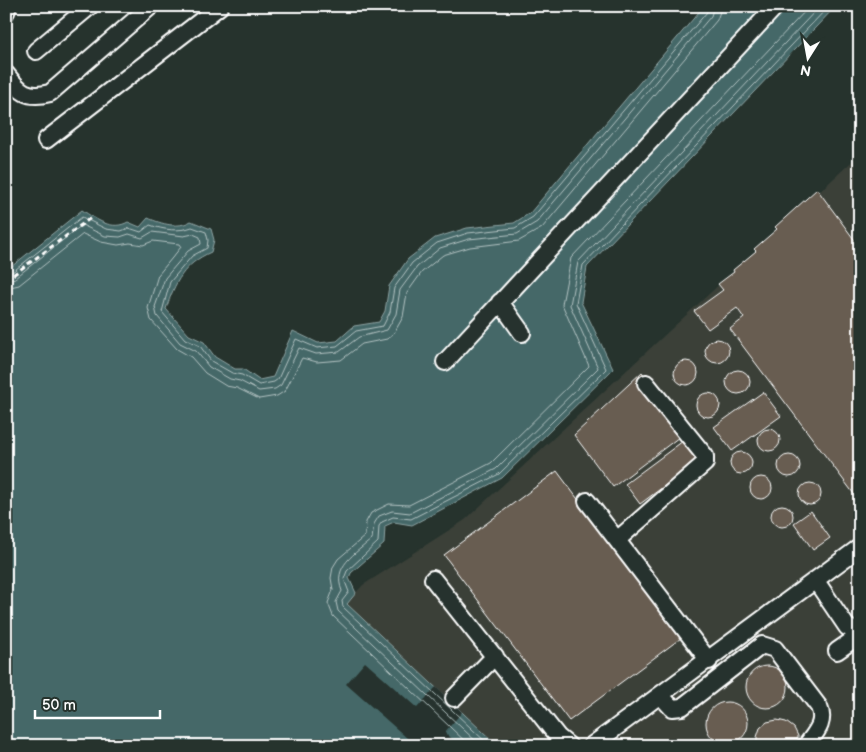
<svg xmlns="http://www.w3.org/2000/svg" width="866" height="752" font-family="'Balsamiq Sans',sans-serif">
  <rect width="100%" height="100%" fill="#26332d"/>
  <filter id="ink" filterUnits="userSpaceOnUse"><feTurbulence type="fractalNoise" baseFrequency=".02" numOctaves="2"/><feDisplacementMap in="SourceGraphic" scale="10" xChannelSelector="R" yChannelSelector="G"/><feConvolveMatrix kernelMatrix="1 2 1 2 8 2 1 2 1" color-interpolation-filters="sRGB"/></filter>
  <g filter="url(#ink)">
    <path fill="#3a4038" d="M860,154V746H498L346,603L363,585L465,520Z"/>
    <path fill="#446868" stroke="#8fa4a4" d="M704,6H836L587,267L581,302L613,369L502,478L412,525L394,522L385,526L384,544L351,573L349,578L356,593L347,604L498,746H6V271L82,210C97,220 112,231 128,222L140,227L148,218C162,224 178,229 191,221L211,229L214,240L211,252C184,264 175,282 166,309L189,335L204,342L215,357L235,369H243L259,380L273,377L293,331L318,343L337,341L354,326L379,322L385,311L389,286L408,259L435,238L467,228L514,223L530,213Z"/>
    <path fill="#26332d" d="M365,662L417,708L436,687L462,712L445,732L459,746H416L346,684Z"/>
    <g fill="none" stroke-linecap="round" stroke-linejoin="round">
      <path stroke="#b4c3c3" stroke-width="1" d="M6,274L11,273L82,217L106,229L121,231L129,228L141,232L150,225C164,230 179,232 192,227L206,232L208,240L207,248L192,256L170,282L162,312L185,339L200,346L211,361L232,373L242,375L259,385L274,382L278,379L296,339L317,348L337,346L356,331L383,326L390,312L394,288L412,263L437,243L468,233L515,228L533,217L707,12L708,6
        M6,281L15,278L82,225L105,236L120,237L129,234L142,238L152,232L184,236L193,234L200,237L201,244L188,251L165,278L155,307L157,316L180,343L196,351L209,367L230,379L240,381L259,391L275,389L281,385L299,348L316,354L339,352L359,337L387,330L396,314L400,290L417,267L440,248L469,239L517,234L537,222L711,16L714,6
        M6,288L19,285L83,234L101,242L118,245L130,243L143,245L153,241L179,244L181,247L158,275L148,308L151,320L177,349L191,357L205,373L226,386L237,388L259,399L277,396L285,391L302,358L317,362L341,360L362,344L387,339L394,333L403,317L407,293L422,272L443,255L470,247L519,241L542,228L717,20L722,6
        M470,746L333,616L328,603L333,590L331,578L333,567L338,559L365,536L366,522L371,513L389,504L409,505L491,463L589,366L562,304L571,258L810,6
        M481,746L338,611L336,602L342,591C332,566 355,554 372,539L374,524L379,516L392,511L410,513L496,469L598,368L570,305L578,262L820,6
        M490,746L343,607L342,601L349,592L344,579L347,571L378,542L379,526L382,522L393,517L411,519L499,474L606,369L576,303L583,265L829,6"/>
    </g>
    <path fill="#675d51" stroke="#fff" d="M817,189L856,242L860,241V502L730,329L744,318L737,308L708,329L694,311L723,290L718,284L734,272L733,270L756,251L754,249L777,229L775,227Z
      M705 351a12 12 0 1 1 24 0a12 12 0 1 1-24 0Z
      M674 373a12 12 0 1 1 24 0a12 12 0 1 1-24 0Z
      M726 382a12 12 0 1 1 24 0a12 12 0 1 1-24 0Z
      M642,372L687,431L613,487L574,435Z
      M763,392L781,416L732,451L714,427Z
      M696 405a12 12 0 1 1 24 0a12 12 0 1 1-24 0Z
      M758 440a11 11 0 1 1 22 0a11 11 0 1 1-22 0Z
      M683,441L698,461L640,504L625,484Z
      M730 463a11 11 0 1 1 22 0a11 11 0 1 1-22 0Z
      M778 466a11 11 0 1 1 22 0a11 11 0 1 1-22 0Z
      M557,471L681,638L569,721L444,555Z
      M750 488a11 11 0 1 1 22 0a11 11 0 1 1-22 0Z
      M799 494a11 11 0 1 1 22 0a11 11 0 1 1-22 0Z
      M771 516a11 11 0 1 1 22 0a11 11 0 1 1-22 0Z
      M811,511L830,538L813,550L794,523Z
      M746 687a21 21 0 1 1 42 0a21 21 0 1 1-42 0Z
      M706 723a21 21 0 1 1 42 0a21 21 0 1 1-42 0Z
      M777,720L786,722L794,728L798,736V746H757V737L760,728L767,722Z"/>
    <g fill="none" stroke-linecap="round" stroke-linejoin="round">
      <defs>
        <path id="minor" d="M6,12L8,6
          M36,51L90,6
          M6,74C20,92 27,99 50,93L151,6
          M46,140L220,6
          M500,302L522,333
          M445,362L776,6
          M587,501L709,661
          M617,540L705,463V456L646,383
          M433,579L558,737L569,746
          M816,581L847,627L860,633
          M837,651L860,635
          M661,696L672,708L682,707L762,645L775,649L819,707C826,723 815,733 806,746
          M454,698L495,656
          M591,746L860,547"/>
      </defs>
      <use href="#minor" stroke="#fff" stroke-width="20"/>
      <path stroke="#fff" stroke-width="3" stroke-dasharray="5 4" stroke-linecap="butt" d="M6,280L92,217"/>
      <use href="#minor" stroke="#26332d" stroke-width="16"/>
    </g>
  </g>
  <rect width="866" height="752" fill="none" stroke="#26332d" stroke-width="25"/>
  <rect x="12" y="12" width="841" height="727" fill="none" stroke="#fff" stroke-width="2" filter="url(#ink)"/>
  <g transform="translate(808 58) rotate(191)" stroke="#26332d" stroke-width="4" paint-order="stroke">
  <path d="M0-4L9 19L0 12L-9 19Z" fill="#ffffff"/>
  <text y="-8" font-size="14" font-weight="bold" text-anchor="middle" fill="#ffffff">N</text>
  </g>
  <path d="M35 710v8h125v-8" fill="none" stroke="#ffffff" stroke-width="2.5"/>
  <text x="42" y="710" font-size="15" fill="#ffffff" stroke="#26332d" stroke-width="4" paint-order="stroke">50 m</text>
</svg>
